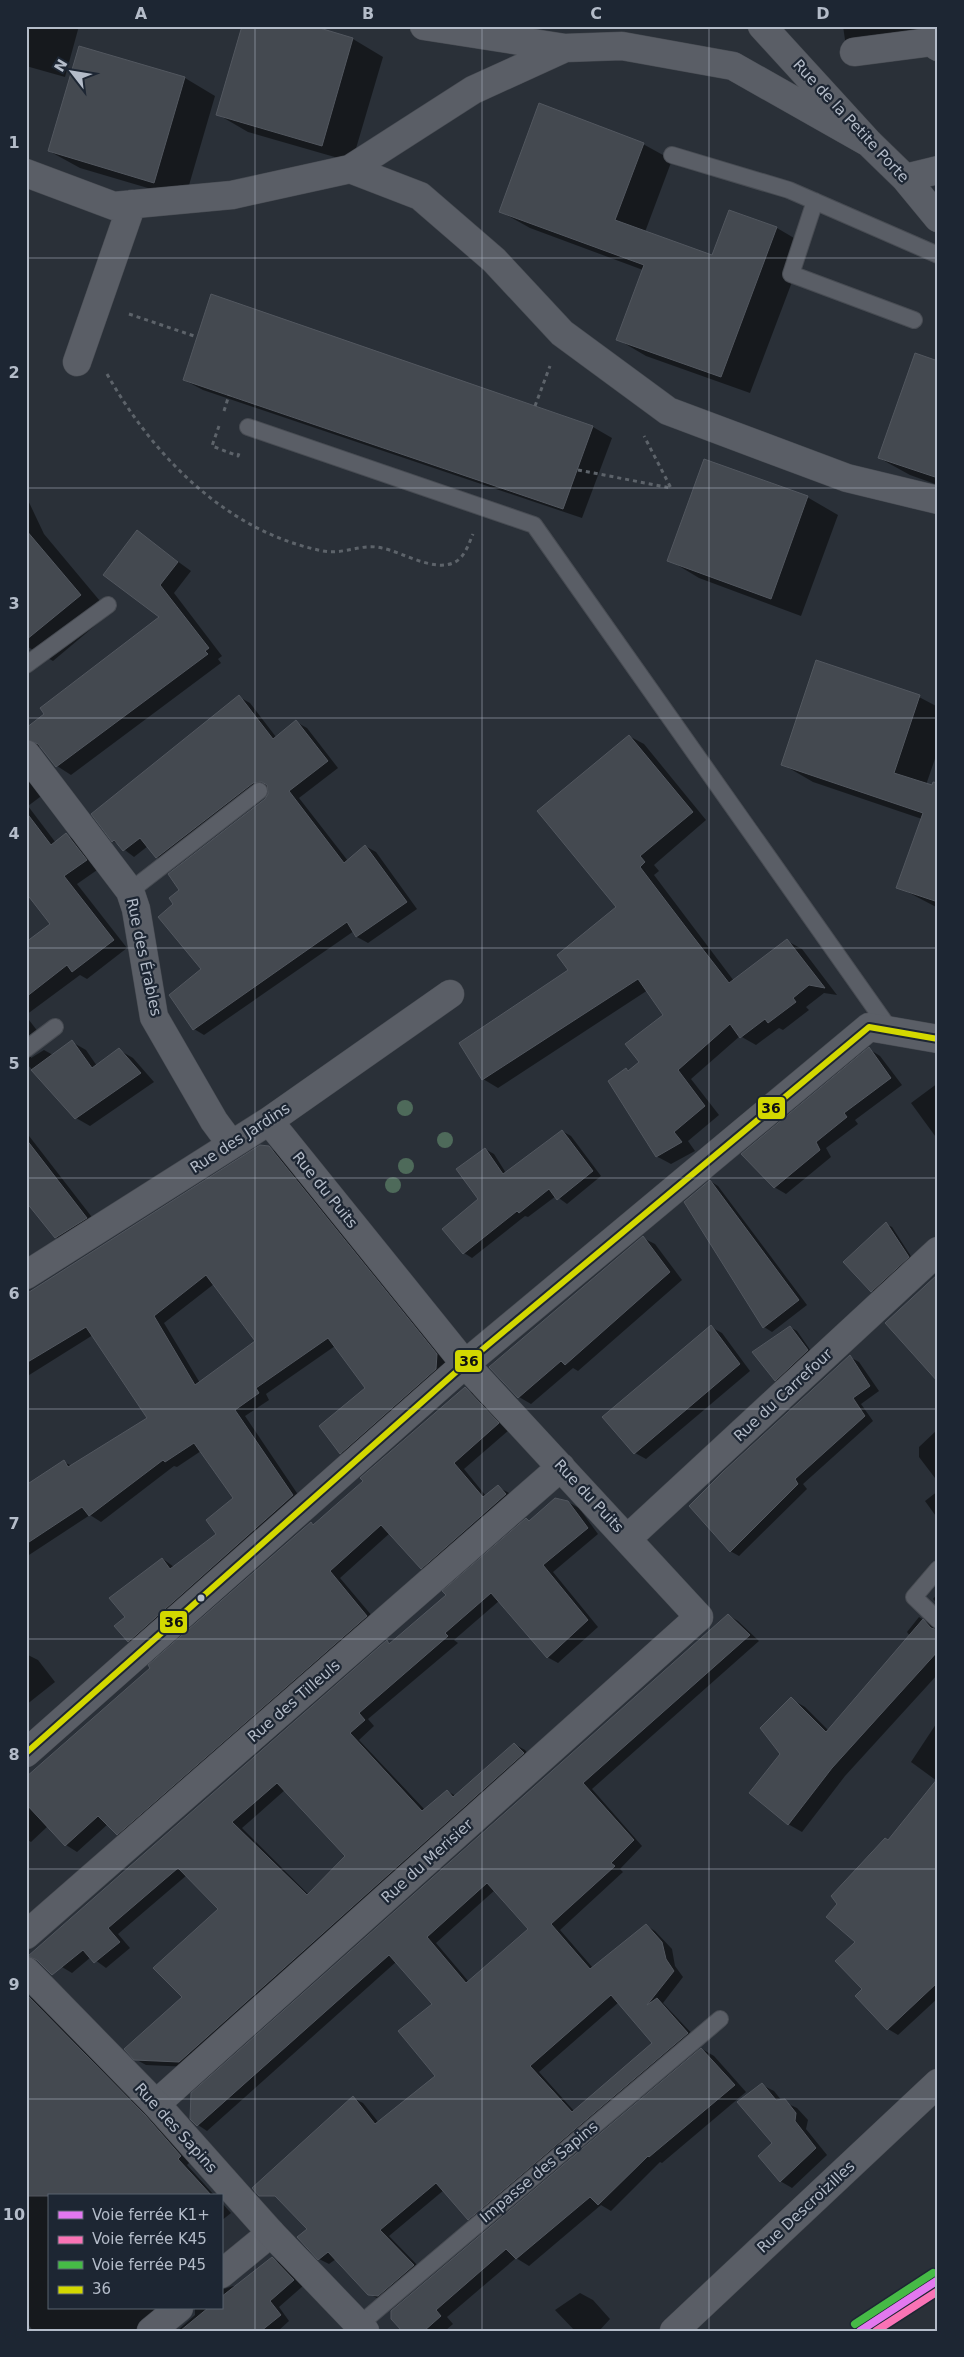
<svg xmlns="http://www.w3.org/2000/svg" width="964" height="2357" font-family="'DejaVu Sans',sans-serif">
  <rect width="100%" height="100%" fill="#2a3038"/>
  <path fill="#0007" fill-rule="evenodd" d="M26,26H79L65,77L26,66Z
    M308,26L353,39L383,57L352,162L248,132L217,114Z
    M843,26H938V46L875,57L845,40Z
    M80,47L185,78L215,96L185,199L80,168L49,151Z
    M643,144L672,160L645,232L713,256L730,211L777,228L806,245L750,393L646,356L617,339L643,270L530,228L501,212Z
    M212,296L593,427L612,438L582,518L203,390L184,380Z
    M938,362V485L910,475L879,458Z
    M26,496L44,534L110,613L53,661L26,646Z
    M807,497L838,515L801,616L699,578L669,560Z
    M137,532L191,571L174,593L222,656L218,659L221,663L71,775L57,766L41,746L30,749L26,755V729L161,616Z
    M239,697L250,703L276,737L296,722L307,728L338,768L299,798L348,861L365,846L376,852L417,909L368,943L357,937L354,931L204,1035L194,1029L202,969L181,890L266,800L271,788L264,789L167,864L157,857L148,846L134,857L113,841Z
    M919,697L938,707V750L926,785L938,789V908L898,887L922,819L813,782L782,764Z
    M629,736L644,744L706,820L654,865L659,871L654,875L734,981L787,941L802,949L837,995L824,993L806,1007L809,1010L783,1030L779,1028L756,1045L740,1036L691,1079L719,1115L688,1141L695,1151L671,1164L656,1156L626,1069L630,1071L641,1063L665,1015L648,990L498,1088L483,1079L460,1044L570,970L618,907Z
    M26,770L44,794L28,806L56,843L66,835L80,843L100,868L77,884L127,948L87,979L80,975L26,1015V944L51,924L26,891Z
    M26,1016L45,1041L31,1053V1058L44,1050L53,1055L72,1042L86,1050L97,1066L119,1050L133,1058L154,1082L90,1126L76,1118L26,1063Z
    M869,1049L880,1056L902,1085L855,1120L858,1124L826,1148L831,1157L786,1194L774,1187Z
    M938,1083V1140L911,1103Z
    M562,1131L571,1136L601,1176L567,1204L556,1196L528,1217L525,1216L472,1258L464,1253L480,1200L485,1149L494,1154L506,1173Z
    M26,1132L98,1225L68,1244L56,1237L26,1200Z
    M269,1148L280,1154L447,1361L446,1375L352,1459L341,1453L367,1388L335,1346L266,1394L269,1400L245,1416L303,1502L139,1647L129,1641L127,1617L163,1559L174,1567L218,1534L235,1499L201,1451L177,1467L174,1466L101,1522L90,1515L29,1555L26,1554V1487L64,1462L72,1466L149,1418L93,1335L26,1377V1295ZM214,1284L256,1341L200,1383L164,1323Z
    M710,1181L718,1186L807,1305L772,1332L764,1327L685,1202Z
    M886,1224L892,1227L914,1261L878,1294L872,1291Z
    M643,1238L655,1244L682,1280L578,1371L573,1368L531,1404L519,1397Z
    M711,1327L722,1333L750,1371L646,1459L635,1453Z
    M790,1327L797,1331L813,1354L782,1383L776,1380Z
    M850,1357L859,1362L879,1391L861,1404L873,1421L803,1484L807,1489L739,1556L730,1551Z
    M465,1389L477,1395L509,1430L464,1469L486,1496L498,1487L509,1493L516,1501L433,1574L422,1568L390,1533L340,1578L378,1623L129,1841L117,1834L108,1824L77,1852L66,1845L48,1826L31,1842L26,1839V1778L152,1668L311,1523L314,1525Z
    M938,1429V1482L919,1457V1447Z
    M938,1491V1519L925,1501Z
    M568,1502L579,1508L598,1534L553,1572L598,1627L558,1663L547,1657L499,1601L454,1640L458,1643L368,1719L374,1726L359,1740L425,1810L447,1791L456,1796L514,1744L525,1750L533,1760L190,2067L146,2065L135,2059L183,1997L220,1909L187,1875L118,1934L130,1948L106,1968L91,1957L72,1973L62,1967L387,1642L391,1644L448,1595L527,1520L531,1522ZM285,1790L346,1856L309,1895L242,1828Z
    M938,1593V1604L933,1599Z
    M728,1615L738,1621L759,1641L592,1789L642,1846L620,1869L623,1872L560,1930L593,1968L646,1925L655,1931L672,1949L675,1966L683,1977L663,2003L697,2039L478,2224L469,2219L444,2190L389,2236L423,2271L379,2299L369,2294L336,2259L329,2264L319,2259L353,2098L363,2103L379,2123L436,2076L434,2004L396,1962L207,2131L198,2125ZM495,1890L529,1930L469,1982L436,1943ZM619,2002L654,2043L574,2111L539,2072Z
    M919,1617L938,1629V1674L845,1776L802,1832L788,1824L781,1755L791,1699L805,1707L829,1731L910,1636L907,1632Z
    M26,1654L38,1660L55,1682L26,1705Z
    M938,1721V1874L937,1781L911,1762Z
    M938,1942V1998L898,2035L888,2029Z
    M26,1995L36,2000L154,2122L190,2162L187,2165L215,2196H49V2308H171L146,2331H33L26,2321Z
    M702,2049L714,2056L746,2092L662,2163L660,2162L611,2211L601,2205L529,2266L516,2258L447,2317L453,2324L445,2331H404Z
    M762,2085L774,2091L782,2101L797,2108L808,2120L806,2129L827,2155L792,2188L780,2181Z
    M221,2202L231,2213L221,2221Z
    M272,2258L282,2264L303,2286L279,2307L289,2321L278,2331H177L195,2315V2308H221V2290L233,2286L236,2287Z
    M580,2293L593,2300L610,2319L599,2331H575L555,2310Z"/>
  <path fill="#444950" stroke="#52575f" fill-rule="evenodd" d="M242,26H313L353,38L322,146L216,115Z
    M79,46L185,77L154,183L48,151Z
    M539,103L644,143L615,220L712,255L729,210L777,227L721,377L616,340L644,265L499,212Z
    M211,294L593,426L563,509L183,380Z
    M915,353L938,361V478L878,458Z
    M704,459L808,496L771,599L667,561Z
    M26,530L81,595L26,640Z
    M137,530L178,562L160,585L209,648L205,651L208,654L56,767L38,744L26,739V728L44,714L40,708L159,617L103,575Z
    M816,660L920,695L894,773L932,785L933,782L938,783V902L896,888L923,813L781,765Z
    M239,695L273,739L296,720L328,761L289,791L344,863L365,845L407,902L356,937L347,922L193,1030L169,995L201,969L158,917L173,904L169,898L179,890L168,874L265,799L268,794L267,785L262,782L253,783L156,858L140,838L123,851L114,840L112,842L91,814Z
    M629,735L693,812L640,856L645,862L640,867L691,934L729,983L787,939L825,988L809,985L793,998L796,1002L768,1023L765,1019L740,1038L730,1024L678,1070L705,1106L674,1132L682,1142L656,1157L608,1081L626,1068L628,1071L639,1062L625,1044L663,1015L638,979L482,1080L459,1043L568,970L557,955L616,907L537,811Z
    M26,812L51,845L66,833L87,860L64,876L114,940L72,972L67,965L26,997V942L50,924L26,893Z
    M72,1040L92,1068L119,1048L141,1073L75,1119L31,1070Z
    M869,1047L891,1078L844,1113L847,1117L816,1142L820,1150L774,1188L741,1154Z
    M562,1130L593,1171L557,1200L549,1189L519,1213L517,1211L463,1254L442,1229L478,1199L456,1169L485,1148L503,1174Z
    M26,1139L87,1218L55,1238L26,1202Z
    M260,1145L269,1146L437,1354L436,1369L340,1454L319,1426L365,1388L328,1338L256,1388L259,1393L235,1410L293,1495L128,1642L114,1626L125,1617L109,1598L162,1558L170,1569L216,1534L206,1520L233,1498L194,1443L165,1462L163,1460L89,1516L82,1507L26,1544V1485L64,1460L68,1467L147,1418L86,1327L26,1363V1294ZM206,1275L255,1341L195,1385L154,1316Z
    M710,1180L799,1300L763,1328L684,1202Z
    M886,1222L909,1257L871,1292L843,1262Z
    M643,1236L670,1272L565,1365L561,1361L518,1398L489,1367Z
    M938,1274V1382L885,1323Z
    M711,1325L740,1364L634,1454L602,1417Z
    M790,1326L808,1350L775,1381L752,1352Z
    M850,1355L870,1386L853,1398L865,1416L795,1479L798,1484L730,1552L689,1506L723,1472Z
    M465,1387L499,1423L454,1463L483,1497L498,1485L506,1494L421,1569L381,1525L330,1571L367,1616L117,1835L98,1816L65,1846L26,1804V1777L150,1668L148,1665L311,1522L313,1525L363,1481L360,1478Z
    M555,1498L568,1501L588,1528L543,1565L588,1620L547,1658L491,1593L445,1633L448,1636L359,1713L365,1720L350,1733L422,1811L447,1790L453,1797L514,1743L524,1753L179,2062L134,2060L124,2049L182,1997L153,1968L218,1909L178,1868L108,1928L120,1942L94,1963L83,1950L52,1975L37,1960L28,1956L387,1640L389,1644L446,1595L442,1591L526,1518L529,1521ZM277,1783L345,1856L307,1895L232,1822Z
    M728,1614L750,1635L583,1783L634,1840L611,1863L615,1866L551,1924L590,1969L646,1924L662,1942L666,1959L674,1971L647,2005L657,1998L688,2033L468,2220L436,2183L380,2230L414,2265L378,2296L368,2295L328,2252L318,2260L297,2237L307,2229L275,2196H259L252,2188L353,2096L375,2124L435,2076L398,2031L432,2004L389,1955L197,2126L190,2119L191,2093ZM487,1883L528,1929L466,1983L427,1937ZM611,1995L652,2043L572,2112L530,2066Z
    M923,1619L931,1628L938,1630V1651L832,1768L788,1825L749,1793L780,1754L760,1728L791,1697L826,1732Z
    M938,1778V1982L887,2030L855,1996L862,1989L835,1961L855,1942L826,1917L837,1904L831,1896L885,1838L888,1840Z
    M26,1994L145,2115L181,2156L178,2159L212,2196H26Z
    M701,2048L735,2085L649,2157L648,2156L598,2205L590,2197L516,2259L506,2249L436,2310L441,2316L424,2331H402L391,2319V2311Z
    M762,2083L776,2100L785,2099L796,2113L795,2121L816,2148L780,2182L758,2156L772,2143L737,2102Z
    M272,2257L294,2280L270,2301L281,2315L261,2331H180L208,2308H221V2297Z"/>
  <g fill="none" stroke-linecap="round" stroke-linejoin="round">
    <defs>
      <path id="service" d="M672,155L789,190L938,255
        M815,201L791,274L914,320
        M248,427L534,525L891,1031
        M26,665L108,605
        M130,891L259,791
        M26,1049L55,1027
        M938,1569L914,1597L938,1620
        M359,2325L720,2019"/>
      <path id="minor" d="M424,26L565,48L622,46L733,66L869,143
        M762,26L869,143L905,178L938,218
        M854,52L931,42L938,47
        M350,169L420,196L494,260L562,333L668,411L847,478L938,500
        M26,173L114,206L232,195L350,169L473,90L565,48
        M905,178L938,170
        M77,362L132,204
        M26,754L130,891L136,909L154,1017L214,1121L231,1144
        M26,1275L269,1121L450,994
        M628,1538L938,1251
        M26,1753L465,1364L869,1027L938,1039
        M26,1935L561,1467
        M156,2104L699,1617L465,1364L269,1121
        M221,2274L271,2233
        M151,2331L179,2308
        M674,2331L938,2083"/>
      <path id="tertiary" d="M26,1971L156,2104L271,2233L365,2331"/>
    </defs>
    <use href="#service" stroke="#484c53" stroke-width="18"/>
    <use href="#minor" stroke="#484c53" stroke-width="29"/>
    <use href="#tertiary" stroke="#484c53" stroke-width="29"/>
    <path stroke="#5d636a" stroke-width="3" stroke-dasharray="4 4" stroke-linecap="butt" d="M129,314L197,337
      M107,374C154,457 227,532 323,551C344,555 361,543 382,548C402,552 435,573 455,562C465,557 469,543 473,534
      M535,406L550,366
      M224,411L229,395
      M219,426L212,446L238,456L239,453
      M578,470L671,488L644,436"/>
    <use href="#service" stroke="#5a5e66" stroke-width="16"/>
    <use href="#minor" stroke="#5a5e66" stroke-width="28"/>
    <use href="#tertiary" stroke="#5a5e66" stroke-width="28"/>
    <defs>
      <path id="bus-1" d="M26,1753L465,1364L869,1027L938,1039"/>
    </defs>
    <use href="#bus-1" stroke="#1d2633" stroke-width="10"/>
    <use href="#bus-1" stroke="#d3d800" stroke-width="6"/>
    <defs>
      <path id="rail-1" d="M860,2331L938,2280"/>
      <path id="rail-2" d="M876,2331L938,2291"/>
      <path id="rail-3" d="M855,2324L933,2273"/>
    </defs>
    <use href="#rail-1" stroke="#1d2633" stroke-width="11"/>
    <use href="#rail-2" stroke="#1d2633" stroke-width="11"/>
    <use href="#rail-3" stroke="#1d2633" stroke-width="11"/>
    <use href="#rail-1" stroke="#e278ef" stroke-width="8"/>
    <use href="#rail-2" stroke="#f973b5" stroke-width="8"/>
    <use href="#rail-3" stroke="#46ba46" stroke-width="8"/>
  </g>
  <g fill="#4e6a5a">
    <circle cx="405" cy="1108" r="8"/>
    <circle cx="445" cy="1140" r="8"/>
    <circle cx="406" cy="1166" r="8"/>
    <circle cx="393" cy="1185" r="8"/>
  </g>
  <path fill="none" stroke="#b4bcc9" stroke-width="1" stroke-opacity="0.55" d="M255,26V2331M482,26V2331M709,26V2331M26,258H938M26,488H938M26,718H938M26,948H938M26,1178H938M26,1409H938M26,1639H938M26,1869H938M26,2099H938"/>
  <circle fill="#b4bcc9" stroke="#1d2633" stroke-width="2" cx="201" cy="1598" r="4.5"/>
  <g text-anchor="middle" stroke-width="4.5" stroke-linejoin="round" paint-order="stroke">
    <g font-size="15" fill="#b4bcc9" stroke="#1d2633">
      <text transform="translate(851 121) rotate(47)" y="5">Rue de la Petite Porte</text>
      <text transform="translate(144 957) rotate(78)" y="5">Rue des Érables</text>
      <text transform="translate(240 1138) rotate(-33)" y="5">Rue des Jardins</text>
      <text transform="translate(325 1190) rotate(51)" y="5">Rue du Puits</text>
      <text transform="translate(783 1395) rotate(-43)" y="5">Rue du Carrefour</text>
      <text transform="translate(589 1496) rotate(47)" y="5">Rue du Puits</text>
      <text transform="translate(294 1701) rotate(-41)" y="5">Rue des Tilleuls</text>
      <text transform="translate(427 1861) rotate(-42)" y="5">Rue du Merisier</text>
      <text transform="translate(176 2128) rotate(48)" y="5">Rue des Sapins</text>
      <text transform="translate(539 2172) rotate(-40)" y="5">Impasse des Sapins</text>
      <text transform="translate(806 2207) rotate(-43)" y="5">Rue Descroizilles</text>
    </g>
  </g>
  <g stroke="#1d2633" stroke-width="2">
    <rect x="757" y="1096" width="29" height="24" rx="5" fill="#d3d800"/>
    <rect x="454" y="1349" width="29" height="24" rx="5" fill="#d3d800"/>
    <rect x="159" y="1610" width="29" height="24" rx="5" fill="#d3d800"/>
  </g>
  <g font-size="14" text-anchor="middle" font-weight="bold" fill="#111">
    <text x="771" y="1113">36</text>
    <text x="469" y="1366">36</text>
    <text x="174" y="1627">36</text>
  </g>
  <rect width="964" height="2357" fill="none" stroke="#1d2633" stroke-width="55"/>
  <rect x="48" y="2194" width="175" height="115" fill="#1d2633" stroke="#59626f"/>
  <rect x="58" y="2211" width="25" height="8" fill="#e278ef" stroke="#59626f"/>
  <text x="92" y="2220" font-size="15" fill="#b4bcc9">Voie ferrée K1+</text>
  <rect x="58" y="2236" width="25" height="8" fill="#f973b5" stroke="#59626f"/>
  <text x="92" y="2244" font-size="15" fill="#b4bcc9">Voie ferrée K45</text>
  <rect x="58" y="2261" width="25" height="8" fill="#46ba46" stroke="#59626f"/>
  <text x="92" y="2270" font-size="15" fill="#b4bcc9">Voie ferrée P45</text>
  <rect x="58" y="2286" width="25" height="8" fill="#d3d800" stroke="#59626f"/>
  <text x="92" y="2294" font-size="15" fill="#b4bcc9">36</text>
  <g transform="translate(72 72) rotate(301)" stroke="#1d2633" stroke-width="4" paint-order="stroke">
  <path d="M0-4L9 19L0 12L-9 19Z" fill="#b4bcc9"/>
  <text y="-8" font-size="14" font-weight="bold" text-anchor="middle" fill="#b4bcc9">N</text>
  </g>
  <rect x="28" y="28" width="908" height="2302" fill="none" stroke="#b4bcc9" stroke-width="2"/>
  <g font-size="16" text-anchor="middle" font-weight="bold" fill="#b4bcc9">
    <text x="141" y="19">A</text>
    <text x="368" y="19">B</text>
    <text x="596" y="19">C</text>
    <text x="823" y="19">D</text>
    <text x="14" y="148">1</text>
    <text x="14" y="378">2</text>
    <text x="14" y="609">3</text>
    <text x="14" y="839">4</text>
    <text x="14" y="1069">5</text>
    <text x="14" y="1299">6</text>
    <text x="14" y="1529">7</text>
    <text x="14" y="1760">8</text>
    <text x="14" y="1990">9</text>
    <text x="14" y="2220">10</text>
  </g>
</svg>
